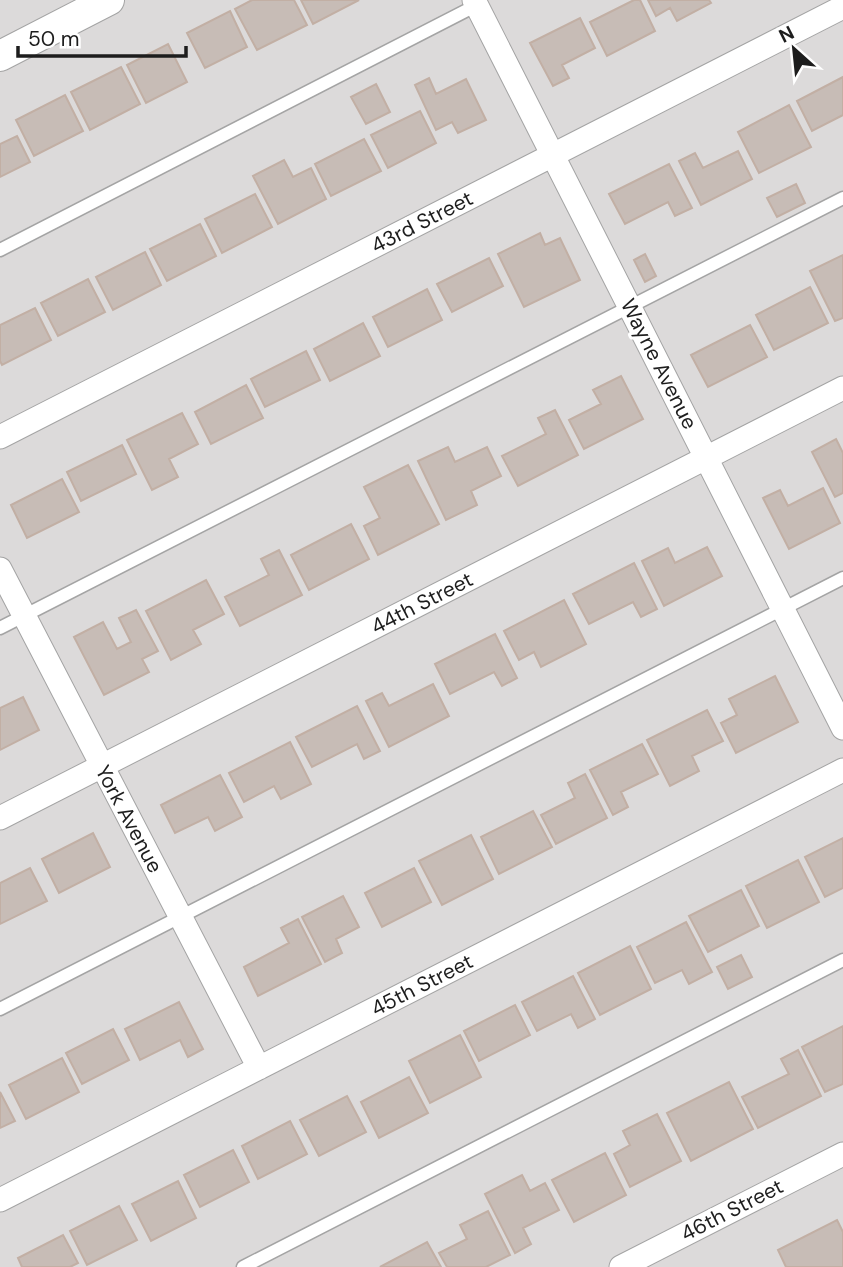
<svg xmlns="http://www.w3.org/2000/svg" width="843" height="1267" font-family="'DM Sans',sans-serif">
  <rect width="100%" height="100%" fill="#efeae3"/>
  <path fill="#dcdada" d="M0,0H843V1267H0Z"/>
  <path fill="#c7bcb6" stroke="#c2afa4" stroke-width="2" d="M252,0H294L307,25L257,50L235,9Z
    M301,0H359L313,24Z
    M634,0H640L655,31L607,56L590,22Z
    M648,0H709L711,3L677,21L670,8L656,16Z
    M230,11L247,47L205,68L187,33Z
    M580,18L595,48L562,65L569,78L553,86L530,43Z
    M168,44L187,82L146,103L127,65Z
    M121,67L140,104L90,130L71,92Z
    M843,77V115L812,131L797,101Z
    M429,78L436,94L466,79L486,120L458,133L452,122L436,130L415,85Z
    M376,84L390,112L366,124L351,97Z
    M65,95L83,131L34,156L16,120Z
    M789,105L811,147L759,173L738,132Z
    M420,111L436,143L388,168L371,135Z
    M17,136L30,162L0,177V144Z
    M364,139L381,171L331,196L315,164Z
    M738,151L752,179L701,205L679,161L695,153L703,168Z
    M284,160L293,177L311,168L326,199L278,224L253,176Z
    M669,164L692,208L675,216L668,202L625,224L609,194Z
    M796,184L805,203L777,217L767,198Z
    M255,194L272,227L222,253L205,219Z
    M200,224L216,256L167,281L150,249Z
    M540,233L545,245L560,238L580,280L524,307L498,254Z
    M145,252L161,285L113,310L96,277Z
    M645,254L656,276L645,282L634,260Z
    M843,255V318L835,321L810,271Z
    M489,258L503,286L452,312L437,284Z
    M88,279L105,312L58,336L41,303Z
    M810,287L828,323L774,350L756,315Z
    M427,289L442,320L388,347L373,317Z
    M35,308L51,340L2,365L0,361V325Z
    M363,323L380,356L330,381L314,349Z
    M750,325L767,357L708,387L691,355Z
    M306,351L320,380L265,407L251,379Z
    M621,376L643,419L584,449L569,420L601,404L593,390Z
    M246,385L263,418L211,444L195,412Z
    M555,410L578,455L518,486L502,456L546,434L538,418Z
    M182,413L198,444L169,459L178,477L152,490L127,440Z
    M836,439L843,453V493L835,497L812,452Z
    M122,445L136,474L81,501L67,472Z
    M448,447L455,462L487,447L501,476L471,491L477,505L446,520L418,461Z
    M408,465L439,524L378,555L364,526L380,518L364,487Z
    M62,479L79,512L27,538L11,505Z
    M823,488L840,523L789,549L763,498L780,490L788,506Z
    M351,524L369,559L309,590L291,555Z
    M707,547L722,576L664,606L642,561L668,548L675,563Z
    M279,550L302,595L240,626L225,597L269,575L261,559Z
    M634,563L657,609L641,617L633,602L589,624L573,594Z
    M206,580L224,614L193,630L201,644L171,660L146,611Z
    M564,600L586,644L541,667L534,652L519,660L504,631Z
    M136,610L158,651L142,659L149,672L104,695L74,637L103,622L117,649L131,642L119,618Z
    M495,634L517,678L502,686L494,672L450,694L435,664Z
    M775,676L798,722L736,753L721,723L737,715L729,699Z
    M433,684L449,716L389,747L366,701L382,693L389,706Z
    M23,697L39,730L0,750V708Z
    M357,706L380,751L364,759L357,744L312,767L296,737Z
    M707,710L723,741L692,756L699,771L670,786L647,740Z
    M290,742L311,784L281,799L274,786L244,802L229,773Z
    M642,744L658,774L621,792L628,807L613,815L590,770Z
    M585,774L607,818L556,844L541,815L575,798L568,783Z
    M220,775L242,817L215,831L208,817L175,833L161,805Z
    M533,811L552,847L499,874L481,837Z
    M93,833L110,867L59,893L42,859Z
    M471,835L493,879L442,905L419,861Z
    M843,838V888L825,897L805,857Z
    M798,860L819,902L767,928L746,886Z
    M30,868L47,901L0,924V883Z
    M414,868L431,902L382,927L365,893Z
    M741,890L759,926L708,952L689,916Z
    M343,896L359,927L336,939L342,953L325,962L302,917Z
    M298,919L321,964L258,996L244,967L289,943L281,928Z
    M686,922L712,972L689,984L682,970L655,983L637,947Z
    M630,946L651,989L600,1015L578,973Z
    M741,955L752,977L728,989L717,967Z
    M573,976L595,1019L578,1028L571,1014L537,1031L522,1002Z
    M179,1002L203,1049L188,1057L180,1040L140,1060L125,1029Z
    M515,1005L530,1035L479,1061L464,1031Z
    M843,1026V1084L825,1092L802,1047Z
    M113,1029L129,1060L82,1084L66,1053Z
    M460,1035L481,1077L430,1103L409,1061Z
    M798,1050L821,1096L758,1128L742,1097L789,1074L781,1059Z
    M62,1058L79,1092L26,1119L9,1085Z
    M409,1077L428,1113L379,1138L361,1102Z
    M729,1082L753,1129L691,1161L667,1113Z
    M0,1092L15,1121L0,1128Z
    M347,1096L366,1132L319,1156L300,1120Z
    M657,1114L681,1161L630,1187L614,1154L630,1145L623,1131Z
    M290,1121L307,1154L258,1179L242,1146Z
    M233,1150L249,1182L200,1207L184,1175Z
    M605,1153L626,1195L574,1222L552,1180Z
    M522,1175L530,1191L545,1183L559,1210L523,1228L531,1244L515,1253L485,1194Z
    M178,1181L196,1218L151,1241L132,1204Z
    M119,1206L137,1240L87,1265L70,1231Z
    M488,1211L510,1255L486,1267H447L439,1253L467,1239L460,1225Z
    M837,1220L843,1232V1267H786L778,1250Z
    M63,1235L78,1263L70,1267H22L18,1258Z
    M427,1242L441,1267H380Z"/>
  <g fill="none" stroke-linecap="round" stroke-linejoin="round">
    <defs>
      <path id="service" d="M0,250L479,4
        M0,628L843,198
        M0,1009L843,578
        M243,1267L843,960"/>
      <path id="minor" d="M474,0L843,728
        M0,437L843,7
        M0,569L259,1068
        M0,818L843,388
        M0,1200L843,770
        M621,1267L843,1154"/>
      <path id="tertiary" d="M0,56L109,0"/>
    </defs>
    <use href="#service" stroke="#a4a4a4" stroke-width="15"/>
    <use href="#minor" stroke="#a4a4a4" stroke-width="25"/>
    <use href="#tertiary" stroke="#a4a4a4" stroke-width="32"/>
    <use href="#service" stroke="#fff" stroke-width="12"/>
    <use href="#minor" stroke="#fff" stroke-width="23"/>
    <use href="#tertiary" stroke="#fff" stroke-width="30"/>
  </g>
  <g text-anchor="middle" stroke-width="6" stroke-linejoin="round" paint-order="stroke">
    <g font-size="21" fill="#1d1d1d" stroke="#fff">
      <text transform="translate(422 222) rotate(-27)" y="7">43rd Street</text>
      <text transform="translate(659 364) rotate(63)" y="7">Wayne Avenue</text>
      <text transform="translate(422 603) rotate(-27)" y="7">44th Street</text>
      <text transform="translate(129 819) rotate(62)" y="7">York Avenue</text>
      <text transform="translate(422 985) rotate(-27)" y="7">45th Street</text>
      <text transform="translate(732 1210) rotate(-27)" y="7">46th Street</text>
    </g>
  </g>
  <g transform="translate(794 49) rotate(333)" stroke="#ffffff" stroke-width="5" paint-order="stroke">
  <path d="M0-5L12 26L0 18L-12 26Z" fill="#1d1d1d"/>
  <text y="-10" font-size="19" font-weight="bold" text-anchor="middle" fill="#1d1d1d">N</text>
  </g>
  <path d="M18 46v10h168v-10" fill="none" stroke="#1d1d1d" stroke-width="3.5"/>
  <text x="28" y="46" font-size="21" fill="#1d1d1d" stroke="#ffffff" stroke-width="5" paint-order="stroke">50 m</text>
</svg>
